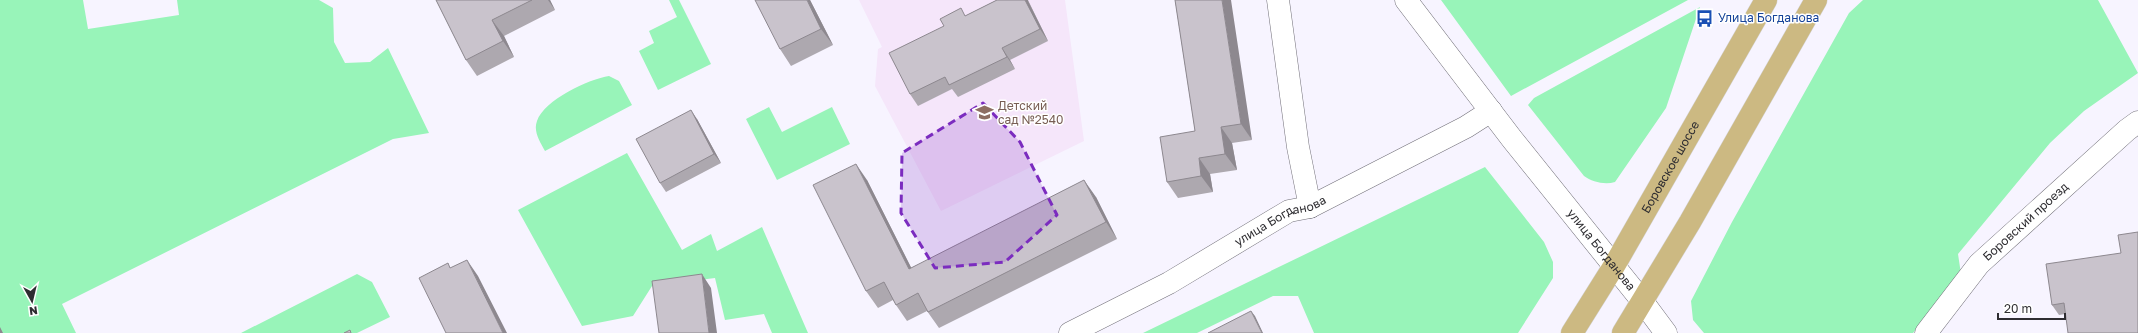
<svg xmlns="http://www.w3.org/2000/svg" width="2138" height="333" font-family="'Golos Text',sans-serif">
  <rect width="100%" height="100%" fill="#f7f4ff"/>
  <path fill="#f5e6fa" d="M859,0H1065L1084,141L941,211L875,86L878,49L882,47Z"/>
  <path fill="#98f4b9" d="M0,0H83L88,29L179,15L177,0H319L333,8L334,42L345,63L370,62L388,48L429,133L393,139L62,304L76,333H0Z
    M669,0H679L711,64L658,90L639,51L654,43L649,31L677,17Z
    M1441,0H1688L1511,96Z
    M1863,0H2098L2138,73L2084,111L2050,143L1958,254L1961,274L1913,333H1704L1693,320L1691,301L1732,222L1849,13Z
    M1700,7L1666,108L1615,182C1605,185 1592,182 1584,176L1528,105L1534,98Z
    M609,76L619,81L632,105L545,151C540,142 533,131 537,121C544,100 589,79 609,76Z
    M769,107L782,132L832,107L850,144L777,180L746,119Z
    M627,153L682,250L711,234L717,251L762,227L808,333H772L764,314L725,320L715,278L652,286L633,316L582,326L518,210Z
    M1485,167L1544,242L1553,262V278L1518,333H1314L1298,296H1273L1197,333H1143Z
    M357,274L372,282L390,317L357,333H241Z"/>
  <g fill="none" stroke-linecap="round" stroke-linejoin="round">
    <defs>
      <g id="minor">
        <path d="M1278,0L1298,147L1310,207"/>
        <path id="s1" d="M1406,0L1512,139L1643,302L1666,333"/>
        <path id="s2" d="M1070,333L1169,283L1289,211L1310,207L1466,127L1491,111"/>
        <path id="s3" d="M1926,333L1979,264L2127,130L2138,122"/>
      </g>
      <g id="major">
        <path id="s4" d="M1572,333L1614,266L1766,0"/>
        <path d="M1623,333L1690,222L1816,0"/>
      </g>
    </defs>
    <use href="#minor" stroke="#716f78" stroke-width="23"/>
    <use href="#major" stroke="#d5d5d6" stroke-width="23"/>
    <use href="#minor" stroke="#fff" stroke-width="22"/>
    <use href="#major" stroke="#ccb982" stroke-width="22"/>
  </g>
  <path fill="#ada8af" d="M436,0H550L555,10L504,36L514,57L477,76L466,60Z
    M810,0L833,45L791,66L780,49Z
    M997,0H1028L1048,41L1010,60L1015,69L958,97L952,89L918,106L910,94L967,15Z
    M1175,0L1252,140L1232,143L1237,170L1210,174L1213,192L1178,198L1167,182L1195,131Z
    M697,119L721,163L666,192L660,183Z
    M867,180L911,268L1096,197L1117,239L939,328L927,311L907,321L896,305L893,300L878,308L866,291Z
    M2121,253L2138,333L2065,314L2059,315L2052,305Z"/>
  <path fill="#8d888f" d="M548,0H550L555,10Z
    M807,0H810L833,45L821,29Z
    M1025,0H1028V1L1048,41L1040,29Z
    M1222,0H1231L1252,140L1241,124Z
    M492,20L504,36L514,57L503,41Z
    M1002,48L1010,60L1015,69L1007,57Z
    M691,110L697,119L721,163L714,154Z
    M1221,127L1232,143L1237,170L1225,154Z
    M1199,158L1210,174L1213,192L1201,176Z
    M856,164L867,180L920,285L909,269Z
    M1084,180L1096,197L1117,239L1106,222Z
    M467,260L478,276L507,333H503Z
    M702,274L711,288L717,333H709Z
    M1251,311L1255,316L1263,333H1262Z
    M0,327L3,333H0Z"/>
  <path fill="#c9c3cc" stroke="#8d888f" d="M436,0H532L492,20L503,41L466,60Z
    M755,0H807L821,29L780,49Z
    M997,0H1025L1040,29L1002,48L1007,57L949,85L945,77L910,94L889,53L944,26L940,19L961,8L965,16Z
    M1175,0H1222L1241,124L1221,127L1225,154L1199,158L1201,176L1167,182L1160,137L1195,131Z
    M691,110L714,154L660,183L636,139Z
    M856,164L909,269L1084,180L1106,222L928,312L918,293L896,305L884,282L866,291L813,185Z
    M2138,232V333H2068L2064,303L2052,305L2046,264L2121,253L2118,235Z
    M467,260L503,333H446L419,278L448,263L450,268Z
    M702,274L709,333H659L652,281Z
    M1251,311L1262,333H1208Z
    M350,330L351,333H344Z"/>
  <path fill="#7b2cbf" fill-opacity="0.2" stroke="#7b2cbf" stroke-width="3" stroke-dasharray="8 5" stroke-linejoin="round" d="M983,103L1020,142L1057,215L1005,262L935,268L901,213L902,153Z"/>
  <defs>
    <symbol id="bus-bare" viewBox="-9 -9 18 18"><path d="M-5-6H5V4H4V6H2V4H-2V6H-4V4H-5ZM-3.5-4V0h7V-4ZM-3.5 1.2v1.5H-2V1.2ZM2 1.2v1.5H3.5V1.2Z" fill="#1a4fb4" stroke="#fff" stroke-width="2.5" paint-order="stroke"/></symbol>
    <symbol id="school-bare" viewBox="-9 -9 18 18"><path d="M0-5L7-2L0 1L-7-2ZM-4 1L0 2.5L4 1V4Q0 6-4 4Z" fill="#8d6e63" stroke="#fff" stroke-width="2.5" paint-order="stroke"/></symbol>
  </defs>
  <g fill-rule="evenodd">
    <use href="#bus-bare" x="1692" y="6" width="25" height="25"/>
    <use href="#school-bare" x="972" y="100" width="25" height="25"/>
  </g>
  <g text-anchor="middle" stroke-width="3" stroke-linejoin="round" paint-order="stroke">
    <g font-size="12" fill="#164399" stroke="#fff" text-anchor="start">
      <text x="1718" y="22">Улица Богданова</text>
    </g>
    <g font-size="12" fill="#785e54" stroke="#fff" text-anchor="start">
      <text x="998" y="110">Детский<tspan x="998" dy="14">сад №2540</tspan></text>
    </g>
    <g font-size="12" fill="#2e2d31" stroke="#fff">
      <text dy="4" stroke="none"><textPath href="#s4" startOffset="193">Боровское шоссе</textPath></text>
      <text dy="4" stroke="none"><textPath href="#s2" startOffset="239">улица Богданова</textPath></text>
      <text dy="4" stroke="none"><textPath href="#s3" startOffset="150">Боровский проезд</textPath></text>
      <text dy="4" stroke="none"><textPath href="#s1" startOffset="317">улица Богданова</textPath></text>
    </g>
  </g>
  <g transform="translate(32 301) rotate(172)" stroke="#ffffff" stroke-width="3" paint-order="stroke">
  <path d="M0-3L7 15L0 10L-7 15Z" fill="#2e2d31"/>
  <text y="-6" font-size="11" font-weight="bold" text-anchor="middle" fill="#2e2d31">N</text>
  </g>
  <path d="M1998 313v6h67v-6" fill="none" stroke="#2e2d31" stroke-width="2"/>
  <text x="2004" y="313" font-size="12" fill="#2e2d31" stroke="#ffffff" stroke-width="3" paint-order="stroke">20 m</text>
</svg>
